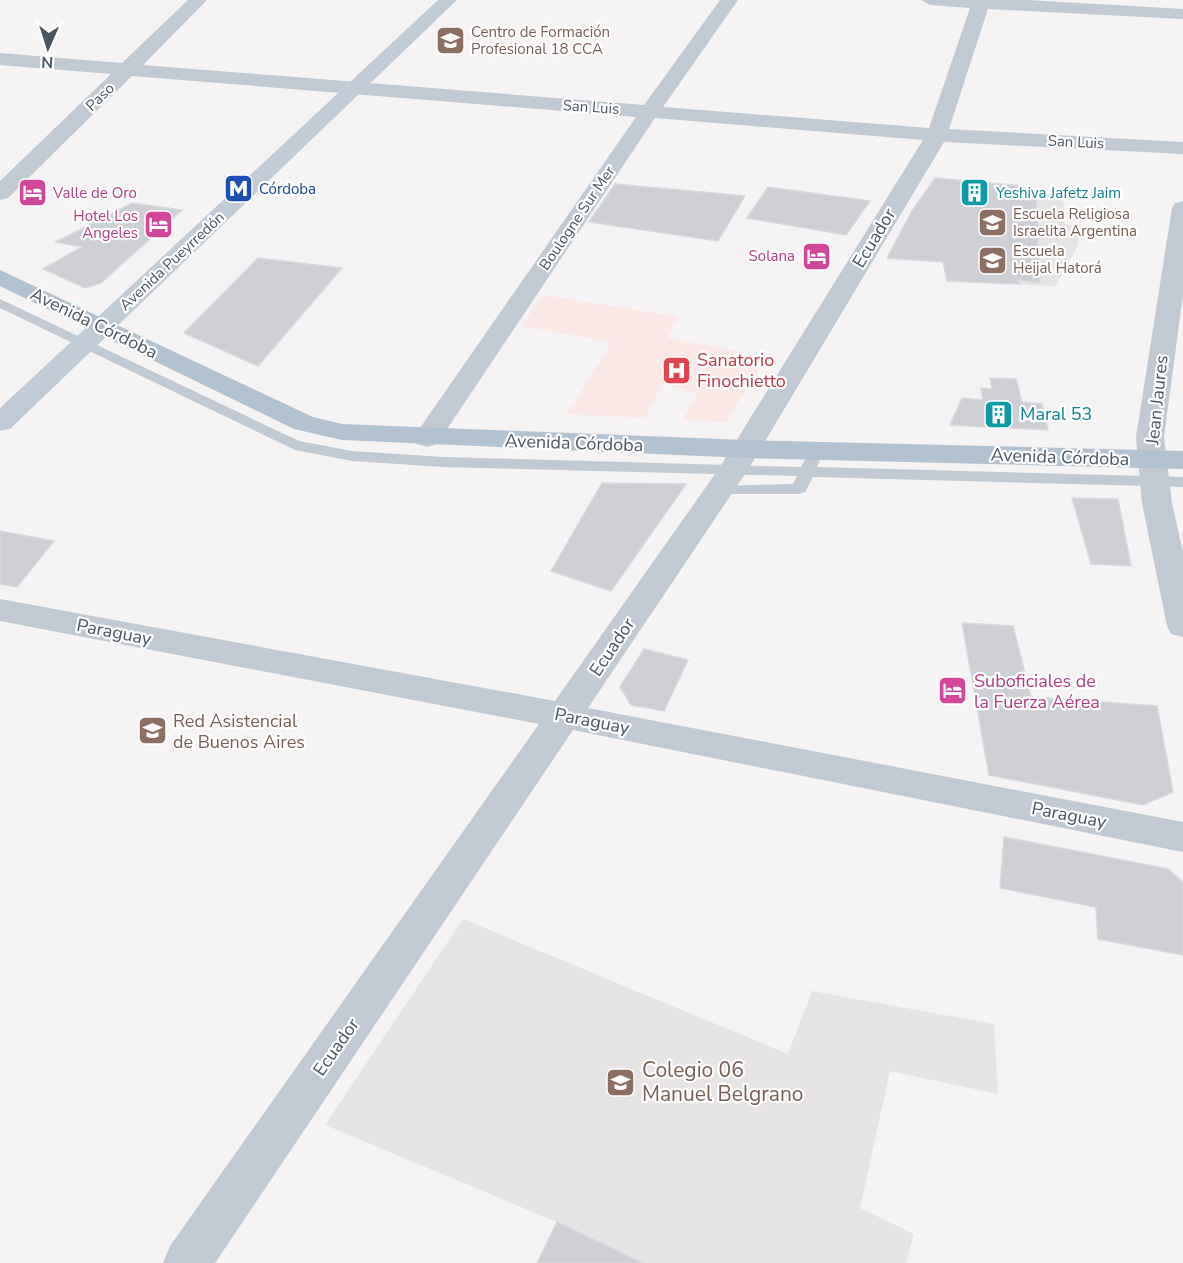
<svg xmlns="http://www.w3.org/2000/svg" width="1183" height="1263" font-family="'Nunito Sans',sans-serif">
  <rect width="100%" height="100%" fill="#f5f3f3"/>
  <path fill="#e6e4e5" d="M1034,198L1063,199L1065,224L1082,226L1076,249L1056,286L947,281L943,262L887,258L899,236L1037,234L906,222L919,200L1034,208Z
    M463,919L788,1054L812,991L994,1024L998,1094L890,1071L860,1208L914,1234L906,1263H643L557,1222L325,1125Z"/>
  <path fill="#fce8e6" d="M543,295L679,317L667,338L766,357L726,422L682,420L698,393L663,383L644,418L567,414L612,342L522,326Z"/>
  <path fill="#cdcfd5" stroke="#d7d9de" stroke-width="1.5" d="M935,178L1023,186L1026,197L1036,198L1040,283L1018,280L1020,284L947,281L943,262L887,258L912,211Z
    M615,184L745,196L718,241L589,222Z
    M768,187L870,201L846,235L747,218Z
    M132,203L182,210L101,283L85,288L43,269L82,247L56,242Z
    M258,258L342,268L258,366L184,333Z
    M990,378L1016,379L1022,402L1042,404L1048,430L950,425L962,398L983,400L981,388L992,389Z
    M602,483L686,484L611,591L551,571Z
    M1072,498L1118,499L1131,566L1091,564Z
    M0,531L54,541L17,587L0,584Z
    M962,623L1013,626L1031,697L1157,706L1173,792L1143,805L989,775Z
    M644,649L688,660L664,711L631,705L620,687Z
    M1004,837L1168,869L1183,882V955L1098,939L1096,907L1000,888Z
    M557,1222L643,1263H537Z"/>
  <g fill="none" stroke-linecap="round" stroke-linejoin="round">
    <path fill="#c1cad2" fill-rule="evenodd" d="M0,299L299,441L352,451L444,457L801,467L806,458L812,456L820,461L817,467L1183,477V487L813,477L805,492L799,494H720L714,492L712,489L714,486L793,484L797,476L444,467L352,461L295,450L0,308Z"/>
    <path fill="#c1cad2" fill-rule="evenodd" d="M188,0H207L143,65L644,105L720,0H738L663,107L929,128L970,8L930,5L921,0H1028L1183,9V19L988,9L949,129L1183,142V154L944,142L749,468L588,708L1183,822V852L573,730L215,1263H163L170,1246L539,724L0,621V599L555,701L720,467L923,140L655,118L437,444L427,447L417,444L413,438L636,117L132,76L8,198L0,200V181L111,74L0,65V53L122,63Z
      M1183,201V295L1164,437L1172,503L1183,552V637L1171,634L1167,626L1142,503L1136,437L1172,208L1175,203Z"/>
    <path fill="#c1cbd6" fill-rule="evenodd" d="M438,0H457L10,429L0,431V408Z"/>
    <path fill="#b3c2d1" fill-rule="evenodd" d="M0,270L313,417L342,424L746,440L1183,451V469L746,458L342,440L294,429L0,286Z"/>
  </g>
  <defs>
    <symbol id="school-square" viewBox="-11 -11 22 22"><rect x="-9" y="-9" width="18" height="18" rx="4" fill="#8d6e63" stroke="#fff"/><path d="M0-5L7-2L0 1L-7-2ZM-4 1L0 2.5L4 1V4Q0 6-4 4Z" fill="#fff"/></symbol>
    <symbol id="metro-square" viewBox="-11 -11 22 22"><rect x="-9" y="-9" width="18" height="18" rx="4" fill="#1a4fb4" stroke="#fff"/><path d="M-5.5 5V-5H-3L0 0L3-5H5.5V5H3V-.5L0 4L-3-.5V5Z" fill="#fff"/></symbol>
    <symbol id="hotel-square" viewBox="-11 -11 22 22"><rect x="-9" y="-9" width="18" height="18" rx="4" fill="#d1479c" stroke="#fff"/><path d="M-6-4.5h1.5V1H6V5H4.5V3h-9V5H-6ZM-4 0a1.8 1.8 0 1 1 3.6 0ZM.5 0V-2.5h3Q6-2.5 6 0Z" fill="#fff"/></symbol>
    <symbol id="building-square" viewBox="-11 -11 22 22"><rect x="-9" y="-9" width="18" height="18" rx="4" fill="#0f9aa8" stroke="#fff"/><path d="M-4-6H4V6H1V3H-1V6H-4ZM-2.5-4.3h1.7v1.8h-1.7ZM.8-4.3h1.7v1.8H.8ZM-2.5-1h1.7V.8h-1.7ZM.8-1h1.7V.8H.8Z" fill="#fff"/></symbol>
    <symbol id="hospital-square" viewBox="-11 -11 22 22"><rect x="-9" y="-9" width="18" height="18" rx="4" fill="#e0444e" stroke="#fff"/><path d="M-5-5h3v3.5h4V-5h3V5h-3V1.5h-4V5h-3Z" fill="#fff"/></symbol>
    <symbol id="university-square" viewBox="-11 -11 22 22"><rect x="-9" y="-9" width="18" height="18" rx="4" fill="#8d6e63" stroke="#fff"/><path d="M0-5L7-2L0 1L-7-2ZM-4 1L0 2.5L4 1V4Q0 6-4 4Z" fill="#fff"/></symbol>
  </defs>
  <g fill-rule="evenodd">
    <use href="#school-square" x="434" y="24" width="33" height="33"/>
    <use href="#metro-square" x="222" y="172" width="33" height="33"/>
    <use href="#hotel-square" x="16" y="176" width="33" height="33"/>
    <use href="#building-square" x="958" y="176" width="33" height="33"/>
    <use href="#school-square" x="976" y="206" width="33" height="33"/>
    <use href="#hotel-square" x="142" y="208" width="33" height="33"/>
    <use href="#hotel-square" x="800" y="240" width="33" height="33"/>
    <use href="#school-square" x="976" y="244" width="33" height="33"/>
    <use href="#hospital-square" x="660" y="354" width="33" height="33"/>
    <use href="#building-square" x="982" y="398" width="33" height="33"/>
    <use href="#hotel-square" x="936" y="674" width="33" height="33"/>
    <use href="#university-square" x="136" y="714" width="33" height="33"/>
    <use href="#school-square" x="604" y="1066" width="33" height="33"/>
  </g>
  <g text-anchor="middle" stroke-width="4.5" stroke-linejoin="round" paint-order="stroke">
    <g font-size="15" fill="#785e54" stroke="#fff" text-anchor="start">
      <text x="471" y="37">Centro de Formación<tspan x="471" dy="17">Profesional 18 CCA</tspan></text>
      <text x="1013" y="219">Escuela Religiosa<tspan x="1013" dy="17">Israelita Argentina</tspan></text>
      <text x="1013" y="256">Escuela<tspan x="1013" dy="17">Heijal Hatorá</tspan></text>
    </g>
    <g font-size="15" fill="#4a5661" stroke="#fff">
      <text transform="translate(100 97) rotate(-44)" y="5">Paso</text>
      <text transform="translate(591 107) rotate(4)" y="5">San Luis</text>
      <text transform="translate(1076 142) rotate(3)" y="5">San Luis</text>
      <text transform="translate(577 218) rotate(-56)" y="5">Boulogne Sur Mer</text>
      <text transform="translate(172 261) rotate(-43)" y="5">Avenida Pueyrredón</text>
    </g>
    <g font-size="15" fill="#164399" stroke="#fff" text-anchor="start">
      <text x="259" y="194">Córdoba</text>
    </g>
    <g font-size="15" fill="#b23c85" stroke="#fff" text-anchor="end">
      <text x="53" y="198" text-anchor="start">Valle de Oro</text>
      <text x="138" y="221">Hotel Los<tspan x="138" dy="17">Angeles</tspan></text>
      <text x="795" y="261">Solana</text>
    </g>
    <g font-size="15" fill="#0d838f" stroke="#fff" text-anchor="start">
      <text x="996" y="198">Yeshiva Jafetz Jaim</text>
    </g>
    <g font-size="18" fill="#4a5661" stroke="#fff">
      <text transform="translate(874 238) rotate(-59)" y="6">Ecuador</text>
      <text transform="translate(94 323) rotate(26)" y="6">Avenida Córdoba</text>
      <text transform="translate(1157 400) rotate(-84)" y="6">Jean Jaures</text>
      <text transform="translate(574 443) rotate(2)" y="6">Avenida Córdoba</text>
      <text transform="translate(1060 457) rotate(2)" y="6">Avenida Córdoba</text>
      <text transform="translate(114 632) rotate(11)" y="6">Paraguay</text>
      <text transform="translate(612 647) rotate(-56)" y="6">Ecuador</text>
      <text transform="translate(592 721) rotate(11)" y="6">Paraguay</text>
      <text transform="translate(1069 815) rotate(11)" y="6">Paraguay</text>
      <text transform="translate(336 1047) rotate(-55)" y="6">Ecuador</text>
    </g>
    <g font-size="18" fill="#be3a42" stroke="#fff" text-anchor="start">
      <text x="697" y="366">Sanatorio<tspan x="697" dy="21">Finochietto</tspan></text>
    </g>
    <g font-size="18" fill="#0d838f" stroke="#fff" text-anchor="start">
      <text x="1020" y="420">Maral 53</text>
    </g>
    <g font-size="18" fill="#b23c85" stroke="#fff" text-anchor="start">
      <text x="974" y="687">Suboficiales de<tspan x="974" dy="21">la Fuerza Aérea</tspan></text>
    </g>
    <g font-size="18" fill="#785e54" stroke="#fff" text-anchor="start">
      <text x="173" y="727">Red Asistencial<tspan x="173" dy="21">de Buenos Aires</tspan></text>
    </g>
    <g font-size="21" fill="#785e54" stroke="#fff" text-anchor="start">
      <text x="642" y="1077">Colegio 06<tspan x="642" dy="24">Manuel Belgrano</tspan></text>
    </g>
  </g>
  <g transform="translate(48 48) rotate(183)" stroke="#ffffff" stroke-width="4.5" paint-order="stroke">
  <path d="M0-4.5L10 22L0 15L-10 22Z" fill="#4a5661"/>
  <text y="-9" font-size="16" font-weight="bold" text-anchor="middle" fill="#4a5661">N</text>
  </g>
</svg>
